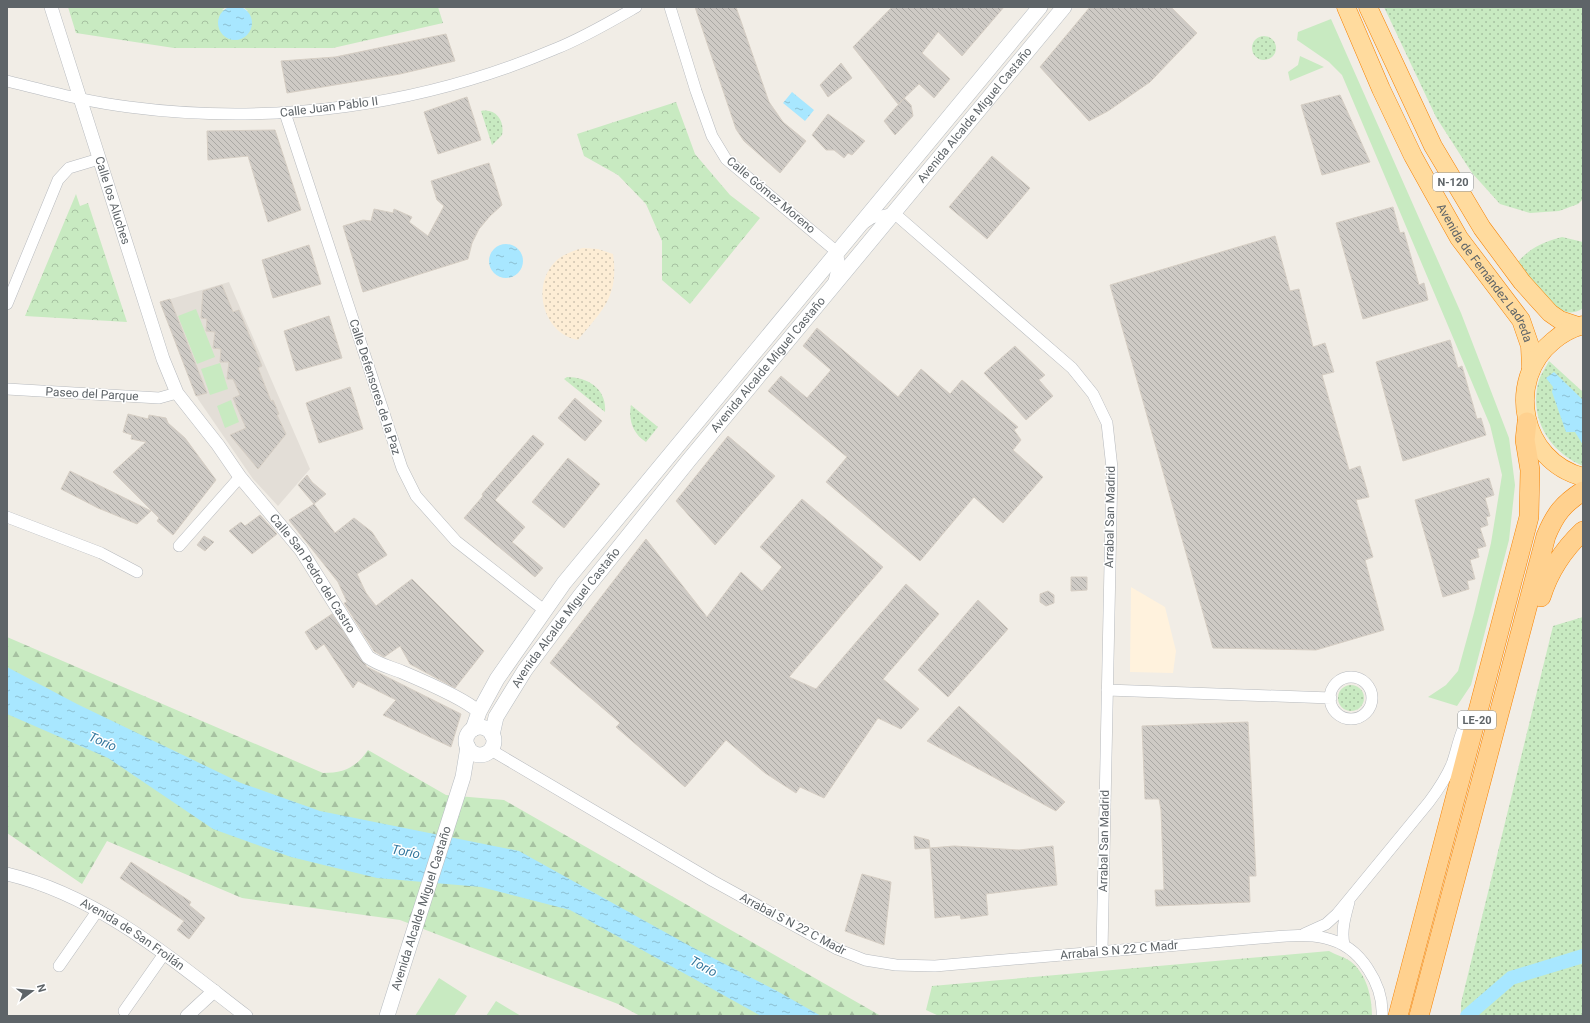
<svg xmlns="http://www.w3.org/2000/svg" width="1590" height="1023" font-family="Roboto,sans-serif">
  <defs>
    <pattern id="grass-dots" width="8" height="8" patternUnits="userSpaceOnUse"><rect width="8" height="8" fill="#c8eac1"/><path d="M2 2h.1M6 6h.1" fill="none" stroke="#a6c1a1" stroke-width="1.8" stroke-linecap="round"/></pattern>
    <pattern id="forest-firs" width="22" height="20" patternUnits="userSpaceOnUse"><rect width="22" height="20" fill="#c8eac1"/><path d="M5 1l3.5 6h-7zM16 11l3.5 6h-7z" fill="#a6c1a1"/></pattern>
    <pattern id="sand-dots" width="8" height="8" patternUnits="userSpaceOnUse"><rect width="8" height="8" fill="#fdedd5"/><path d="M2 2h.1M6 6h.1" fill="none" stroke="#d0c4b1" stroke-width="1.8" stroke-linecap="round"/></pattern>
    <pattern id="park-crowns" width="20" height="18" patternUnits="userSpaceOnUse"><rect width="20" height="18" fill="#c8eac1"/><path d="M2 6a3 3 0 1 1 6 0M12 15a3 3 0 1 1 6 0" fill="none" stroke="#a6c1a1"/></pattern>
    <pattern id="water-ripples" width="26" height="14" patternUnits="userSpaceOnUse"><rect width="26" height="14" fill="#a8e7ff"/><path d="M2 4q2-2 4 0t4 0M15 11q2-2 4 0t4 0" fill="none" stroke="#8cbfd2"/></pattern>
    <pattern id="building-back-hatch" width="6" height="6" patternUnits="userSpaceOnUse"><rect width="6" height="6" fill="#cecac5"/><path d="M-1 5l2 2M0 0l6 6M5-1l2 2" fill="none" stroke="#aaa8a4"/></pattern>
  </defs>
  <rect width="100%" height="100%" fill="#f1ede6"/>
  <path fill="#fff2dd" d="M1131,587L1165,607L1176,651L1173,673L1130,672Z"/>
  <path fill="#e3ded7" d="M229,282L310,469L278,506L253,479L198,399L160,302Z"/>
  <path fill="url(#grass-dots)" d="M1384,7H1583V199L1578,204L1559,211L1530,213L1500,204L1472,173L1436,117Z
    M1252 48a12 12 0 1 1 24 0a12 12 0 1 1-24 0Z
    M481,111C496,108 505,121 502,135L492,145Z
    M1562,237L1583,242V308C1559,327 1530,279 1517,263C1531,247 1541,243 1562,237Z
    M1549,361L1583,392V466C1549,452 1528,417 1539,380C1541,374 1546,367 1549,361Z
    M567,377C588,377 607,389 605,412L564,379Z
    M631,405L658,427L646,442C633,434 628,420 631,405Z
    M1583,617V1016H1461V1003L1553,626Z
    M1338 698a13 13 0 1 1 26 0a13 13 0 1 1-26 0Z"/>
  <path fill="url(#forest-firs)" d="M7,637L323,773C343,773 356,768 368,750L446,795L504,800L881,1016H640L618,1004L400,920L242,898L107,841L82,884L7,833Z"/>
  <path fill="url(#sand-dots)" d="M583,248L598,249L613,254C619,296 603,310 578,340C543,334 531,286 555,262C563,254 573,251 583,248Z"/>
  <path fill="url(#park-crowns)" d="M68,7H226L222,10L248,11L243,7H438L443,23L333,48H174L76,33Z
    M676,102L695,154L730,195L760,218L690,304L662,280V241L646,204L618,175L584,156L577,134Z
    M76,194L80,206L88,203L127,322L25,316Z
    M1329,951C1336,955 1344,957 1350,961C1367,974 1372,997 1372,1016H939L926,1010L932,986Z"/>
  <path fill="#c8eac1" d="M1331,19L1461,313L1509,438L1515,485L1509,540L1471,685L1457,706L1428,697L1446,685L1458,671L1474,613L1491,543L1502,475L1490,425L1342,75L1329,62L1297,40L1298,32Z
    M1300,56L1324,67L1290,81L1288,72L1298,65Z
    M196,309L215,357L197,364L178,316Z
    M220,363L228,389L210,395L201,369Z
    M231,400L239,422L225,428L217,406Z
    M439,978L467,996L454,1016H415Z
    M496,1001L521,1016H486Z"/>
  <path fill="url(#water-ripples)" d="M218 23a17 17 0 1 1 34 0a17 17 0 1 1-34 0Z
    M792,92L814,110L805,121L783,103Z
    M489 261a17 17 0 1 1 34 0a17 17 0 1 1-34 0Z
    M1554,372L1583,400V445L1575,432H1566L1552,392L1553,387L1546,378Z
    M7,667L77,704L241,783L320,811L519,851L690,946L777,991L821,1016H761L570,910L481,887L377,878L291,857L213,829L108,758L7,714Z"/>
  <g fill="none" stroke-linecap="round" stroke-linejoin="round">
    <path stroke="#a8e7ff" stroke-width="14" d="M1467,1016L1511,978L1583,956"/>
  </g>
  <path fill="url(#building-back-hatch)" stroke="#d6cec4" d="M695,7H736L769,102L783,122L806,141L780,173L744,141L736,129Z
    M892,7H1004L962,56L938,32L922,53L950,79L934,98L919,84L898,104L853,47Z
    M1090,7H1171L1197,33L1150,82L1108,111L1089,121L1040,67Z
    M446,34L455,61L400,74L287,93L281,61L335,57Z
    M841,63L852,78L828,97L820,85Z
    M1340,95L1370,162L1322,175L1301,105Z
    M467,97L481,140L438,154L424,112Z
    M904,98L911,105L913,116L895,135L884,121Z
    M828,114L865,141L852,155L848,153L844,158L834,150H826L812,135Z
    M275,130L301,210L268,222L248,156L208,160L207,131Z
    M992,156L1030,188L987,239L949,207Z
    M489,163L502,205L490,216L479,229L472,243L468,259L363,292L343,226L363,220L371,221L374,209L393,213L394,209L412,217L409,222L428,236L444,206L437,200L431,181Z
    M1393,207L1400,233L1404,232L1419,285L1424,283L1428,300L1363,319L1336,223Z
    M1275,236L1290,291L1299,289L1313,347L1325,343L1334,372L1322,375L1349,470L1360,466L1369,497L1356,500L1373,557L1365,560L1384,630L1316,650L1213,648L1110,285Z
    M309,245L321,284L273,298L262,260Z
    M222,285L233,312L239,310L262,366L258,368L271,401L273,400L279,414L277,415L286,434L258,469L230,435L246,428L233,398L240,395L233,379H227L229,362H220L221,349L213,348L215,332L206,331L207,319L201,318L203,291Z
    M170,299L207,393L196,396L160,302Z
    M329,316L342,358L296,371L284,331Z
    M817,328L898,397L921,369L950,394L962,380L1018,427L1014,430L1021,440L1013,450L1043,477L1003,523L974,497L920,561L826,482L847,457L768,391L781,376L807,398L831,370L803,346Z
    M1450,340L1458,368L1462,366L1477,419L1481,418L1486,435L1403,461L1376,362Z
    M1015,346L1045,375L1039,380L1053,396L1026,420L984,373Z
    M350,387L363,429L319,443L306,403Z
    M575,398L602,421L585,441L558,418Z
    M128,414L148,419L149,415L166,418L168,423L185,438L216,480L173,535L157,521L159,518L113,472L146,442L131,439L132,435L123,432Z
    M533,435L544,444L495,500L525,527L512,542L543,568L535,577L464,518L483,496L482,494Z
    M728,436L775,476L715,545L676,501Z
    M568,458L600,484L564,528L532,502Z
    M70,471L151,511L137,524L98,508L61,489Z
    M307,475L312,482L326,494L314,504L298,485Z
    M1489,478L1494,495L1485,498L1490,516L1486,517L1488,525L1480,528L1486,546L1477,549L1479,557L1470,560L1475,579L1467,581L1469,589L1443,597L1415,500Z
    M802,499L883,567L789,677L816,689L906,584L939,614L883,679L919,709L901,729L878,718L824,798L800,787L796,793L765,773L726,740L685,787L616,727L620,723L550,663L646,539L707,617L741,572L762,591L782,567L760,547Z
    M314,504L335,533L354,518L372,532L387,555L357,574L366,593L376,606L412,579L484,651L455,688L410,664L400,646L384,657L374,651L344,603L347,602L338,582L289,520Z
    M260,515L277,534L252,554L229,531L241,522L245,526Z
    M204,536L214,542L205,551L197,545Z
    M1071,577H1087V590L1071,591Z
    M1048,591L1054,595V603L1046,606L1040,602V594Z
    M978,600L1008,629L948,697L918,670Z
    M332,614L367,667L461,714L451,747L383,715L396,700L358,681L353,688L324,644L316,650L305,632Z
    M959,706L1065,802L1056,811L927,741Z
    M1248,722L1256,876H1249L1250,902L1156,906L1155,890H1164L1161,810L1159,799H1145L1142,726Z
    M914,836L929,840L930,848L915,849Z
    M954,846L1019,850L1053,846L1057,885L986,894L988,915L961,919L960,915L935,918L930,848Z
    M131,862L191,902L189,905L205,918L189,939L177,930L184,921L120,878Z
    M862,874L891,882L884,945L845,931Z"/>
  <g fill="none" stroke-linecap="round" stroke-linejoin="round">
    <defs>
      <path id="minor" d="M670,7L696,91L712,136L726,159L837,252L839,261L834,281
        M7,81C47,91 87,102 129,107C273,126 421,106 555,49C583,38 610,22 636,7
        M285,113L402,468L416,496L456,541L544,610
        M894,213L1072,368L1093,394L1107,423L1112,468L1102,951
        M863,224L872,218L894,213
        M7,304L58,180L69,168L99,159
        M7,389L159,398L177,393
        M7,517L101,553L137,572
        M179,546L240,477
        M1330 698a21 21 0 1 1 42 0a21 21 0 1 1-42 0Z
        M1107,690L1331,698
        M491,750L713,881L837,949L865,960L896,965L935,966L1260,938C1302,935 1342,928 1368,969C1378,984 1383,999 1382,1016
        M1304,934L1326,924L1337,914L1429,802C1438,790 1446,778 1452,764C1458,747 1460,729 1472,714
        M1344,945C1341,930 1345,917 1349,902
        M59,966L98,910
        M124,1011L164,954"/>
      <g id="tertiary">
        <path id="s1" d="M51,7L163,359L177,393L218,445L240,477L301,550L368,657C379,665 390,667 402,672C421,680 465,699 479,712"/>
        <path id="s2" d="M7,874C99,896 173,960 246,1016"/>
        <path d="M187,1016L214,991"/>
      </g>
      <g id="secondary">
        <circle cx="480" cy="741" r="14"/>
        <path d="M473,729L479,712L497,679L564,583L1040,7"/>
        <path id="s3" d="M492,735L496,717L525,670L580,596L689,460L1064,7"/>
        <path id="s4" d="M387,1016L463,777L468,747"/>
      </g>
      <g id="trunk">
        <path id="s5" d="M1346,7L1381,89L1413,156L1433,192L1459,238L1521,320L1530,346L1531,368"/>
        <path d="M1368,7L1433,146L1482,228L1522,282L1550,313L1560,320L1578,326"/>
        <path d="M1583,325C1572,328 1562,333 1553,341C1505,380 1521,461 1583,477"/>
      </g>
      <path id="motorway" d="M1541,597C1549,571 1563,550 1583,531
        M1398,1016L1529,517L1530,470L1525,440L1527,422
        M1419,1016L1546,536C1555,514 1563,504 1583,491"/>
    </defs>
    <use href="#minor" stroke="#b7babe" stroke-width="12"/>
    <use href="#tertiary" stroke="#b7babe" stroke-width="14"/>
    <use href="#secondary" stroke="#b7bcc1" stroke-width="16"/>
    <use href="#trunk" stroke="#f78200" stroke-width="19"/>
    <use href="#motorway" stroke="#f78200" stroke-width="20"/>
    <use href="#minor" stroke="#fff" stroke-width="11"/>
    <use href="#tertiary" stroke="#fff" stroke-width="13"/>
    <use href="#secondary" stroke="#fff" stroke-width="15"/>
    <use href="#trunk" stroke="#ffdb9e" stroke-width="18"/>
    <use href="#motorway" stroke="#ffd18f" stroke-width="19"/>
  </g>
  <g text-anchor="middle" stroke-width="3" stroke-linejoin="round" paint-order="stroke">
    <g fill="#fff" stroke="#8e9295" stroke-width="1">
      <rect x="1433" y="173" width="40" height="18" rx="3"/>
      <rect x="1458" y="711" width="38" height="18" rx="3"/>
    </g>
    <g font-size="11" font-weight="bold" fill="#5e6468">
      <text x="1453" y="186">N-120</text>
      <text x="1477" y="724">LE-20</text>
    </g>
    <g font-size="12" fill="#5e6468" stroke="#fff">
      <text transform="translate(329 107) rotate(-7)" y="4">Calle Juan Pablo II</text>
      <text dy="4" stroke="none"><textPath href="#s3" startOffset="788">Avenida Alcalde Miguel Castaño</textPath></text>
      <text transform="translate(771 195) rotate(40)" y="4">Calle Gómez Moreno</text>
      <text dy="4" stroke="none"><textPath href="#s1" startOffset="203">Calle los Aluches</textPath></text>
      <text dy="4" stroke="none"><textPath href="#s5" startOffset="301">Avenida de Fernández Ladreda</textPath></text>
      <text dy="4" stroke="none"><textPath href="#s3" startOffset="464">Avenida Alcalde Miguel Castaño</textPath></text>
      <text transform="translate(375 387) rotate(72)" y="4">Calle Defensores de la Paz</text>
      <text transform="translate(92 394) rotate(3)" y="4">Paseo del Parque</text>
      <text transform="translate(1110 517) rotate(-89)" y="4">Arrabal San Madrid</text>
      <text dy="4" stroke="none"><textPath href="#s1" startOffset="632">Calle San Pedro del Castro</textPath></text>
      <text dy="4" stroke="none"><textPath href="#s3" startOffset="140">Avenida Alcalde Miguel Castaño</textPath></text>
      <text transform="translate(1104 841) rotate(-89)" y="4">Arrabal San Madrid</text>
      <text dy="4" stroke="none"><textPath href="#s4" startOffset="113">Avenida Alcalde Miguel Castaño</textPath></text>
      <text transform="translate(793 924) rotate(28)" y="4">Arrabal S N 22 C Madr</text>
      <text dy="4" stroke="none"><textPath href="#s2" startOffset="140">Avenida de San Froilán</textPath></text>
      <text transform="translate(1119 950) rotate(-5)" y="4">Arrabal S N 22 C Madr</text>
    </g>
    <g font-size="13" font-style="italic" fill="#34789e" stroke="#fff">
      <text transform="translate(103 741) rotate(23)" y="5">Torío</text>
      <text transform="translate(406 851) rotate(11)" y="5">Torío</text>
      <text transform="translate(704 966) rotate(29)" y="5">Torío</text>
    </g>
  </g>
  <rect width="1590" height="1023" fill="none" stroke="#5e6468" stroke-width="16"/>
  <g transform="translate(32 991) rotate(74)" stroke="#ffffff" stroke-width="3" paint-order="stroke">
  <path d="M0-3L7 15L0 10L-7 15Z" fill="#5e6468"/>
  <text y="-6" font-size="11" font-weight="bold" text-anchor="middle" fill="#5e6468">N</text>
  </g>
</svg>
